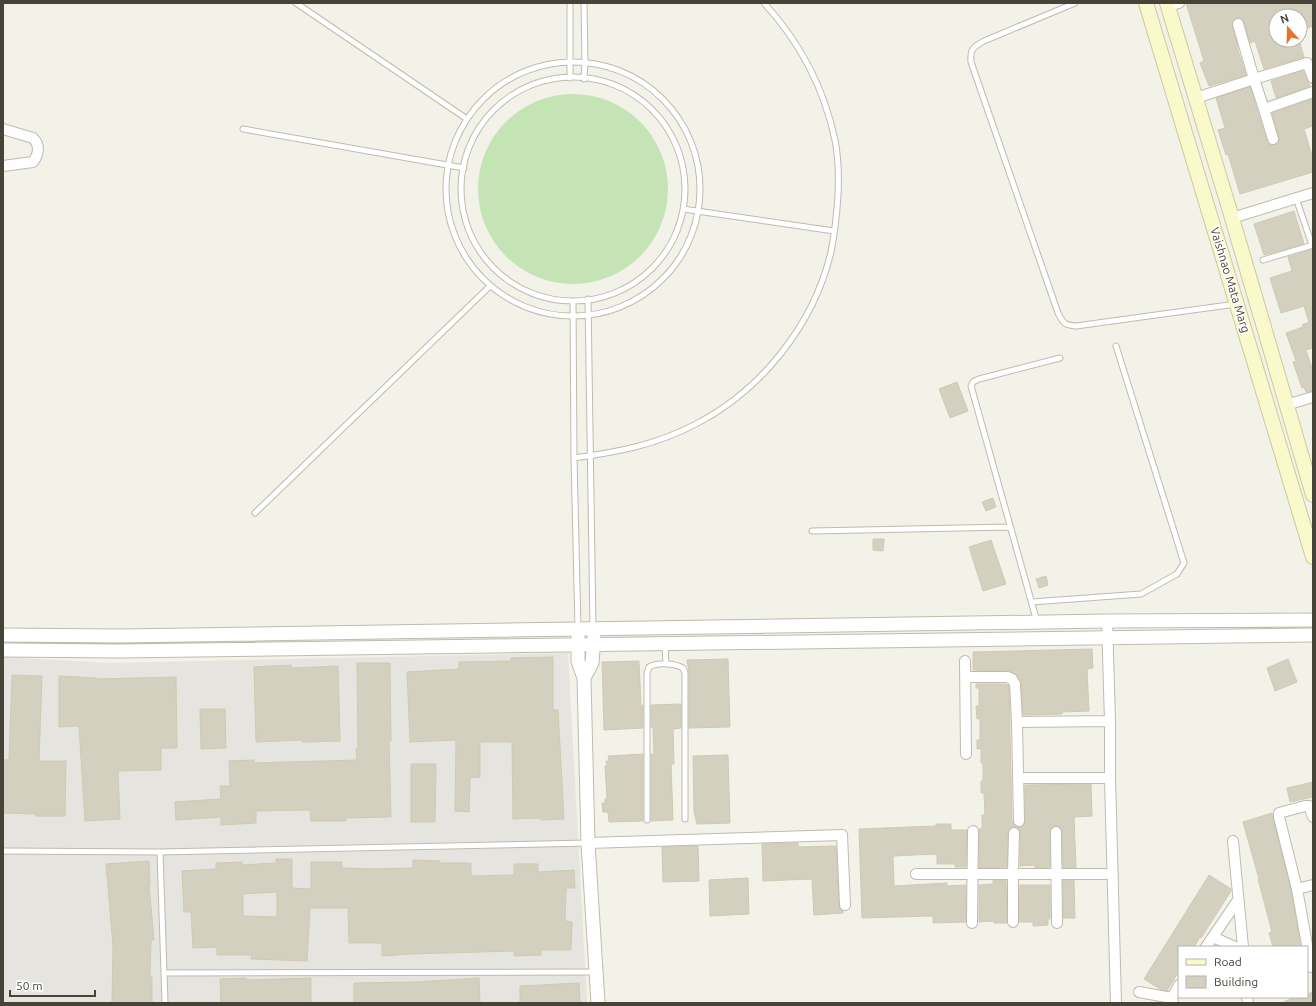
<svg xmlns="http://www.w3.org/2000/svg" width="1316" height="1006" font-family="Ubuntu,sans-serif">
  <rect width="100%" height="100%" fill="#f3f2e9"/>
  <path fill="#e6e4de" d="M568,653L587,1003H3V657L111,663Z"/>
  <path fill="#c5e4b6" d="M478 189a95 95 0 1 1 190 0a95 95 0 1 1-190 0Z"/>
  <path fill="#d4d0c0" stroke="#cecab3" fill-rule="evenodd" d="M1186,3H1313V26L1305,29L1300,16H1276V40H1299L1304,57L1264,69L1255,41L1250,43L1244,22L1240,18H1236L1232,22V26L1238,47H1237L1246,75L1209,86L1200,63L1204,61Z
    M1303,71L1310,86L1276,98L1271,81Z
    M1250,87L1267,141L1272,145L1277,144L1279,140L1272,113L1313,99V126L1304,129L1313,159V172L1240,194L1228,154L1226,155L1218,130L1225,128L1216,98Z
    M1294,211L1304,244L1264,255L1254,224Z
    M1313,249V348L1306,350L1313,371V391L1306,392L1304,387L1302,388L1293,362L1296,361L1286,333L1303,327L1302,325L1309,322L1304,306L1281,313L1270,278L1292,271L1288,257Z
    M957,382L968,411L950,418L939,389Z
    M993,498L996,507L986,511L982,502Z
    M873,539H884L883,551L873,550Z
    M991,540L1006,584L983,591L969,547Z
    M1046,576L1048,585L1039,588L1036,579Z
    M1092,649L1093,668L1087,669L1089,711L1062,712V714L1023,715L1021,684L1017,675L1007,671L973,670V652Z
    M553,657V710H558L564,819L541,820V818L513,819L512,742H480V777L470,778L469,812L455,811L456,740L410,742L407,672L459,669V662L511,661V658Z
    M728,659L730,727L689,728V673L687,660Z
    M1288,659L1297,682L1275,691L1267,668Z
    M639,661L641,706L643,705V728L604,730L602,662Z
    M357,663H390L391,741H389L391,817L346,818V821H311L310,810L256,811V823L221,825V817L176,820L175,802L221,799L220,786H230L229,761L254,760V763L357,760L356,749H358Z
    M291,665V668L338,666L340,741L302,742V740L256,742L254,667Z
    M12,675L42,676L39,761H66L65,816H36V814L3,813V760H9Z
    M59,676L97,678V679L176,677L177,748H161V770L118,771L120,819L85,821L79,726L59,727Z
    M976,684H1006L1009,686L1012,821L1016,826L1022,827L1025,821V785L1091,784L1092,816L1074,817L1076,868H1063L1062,832L1061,828L1056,826L1052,827L1050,832V867L1035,868V865L1020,866V833L1018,828L1014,827L1011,828L1008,832L1007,867L979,868V829H982V815H985L984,793H981V781H983V763H981V749H977V740H980V719H977L976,706H979V688H976Z
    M681,704V728L673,729L674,764H671L673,820L651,821V754H654L653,727H651V705Z
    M200,709H225L226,748L201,749Z
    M643,754V821L609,822L608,812H603L602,803H605V799H607L605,766H607L606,761H609L608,756Z
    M728,755L730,823L697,824L694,812L693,756Z
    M411,764H436L435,822H411Z
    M1313,782V797L1290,802L1287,788Z
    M1272,813L1273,819L1291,890L1301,947H1273L1269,933L1272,932L1258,879H1259L1243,822Z
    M936,824H951V830H967L966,867H955V864H937V854L893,856L894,886L947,883V886L966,885V922L933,923V916L862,918L859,829L936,826Z
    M798,843V847L836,846L839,905L840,909L843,911V913L814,915L812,879L763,881L762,844Z
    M698,846L699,881L663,882L662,847Z
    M276,859H292V888L311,889V862H342V868L374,869L413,868V860L440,861V863H471V876L514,875V864H538V872L574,870L575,888H566L565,921L572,922L571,950H541V955L514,956V951L411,954L382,956V943H349L348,908H310L307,961L251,959L252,955H217V947L193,948L191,912H184L182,871L216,869V863L242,862V865L276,863ZM277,892V917L243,916V894Z
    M149,861L150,885H149L154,940H151L150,977H152V1003H112L113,946L106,864Z
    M1209,875L1231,889V891L1201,938L1200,937L1194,947H1179V971L1167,991L1160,989L1144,979Z
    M748,878L749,914L710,916L709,880Z
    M993,880H1006L1007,923H994V921L979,922V885L993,884Z
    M1063,880H1074L1075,918H1063Z
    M1020,885H1050V919H1048V925L1033,926V922H1019Z
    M246,978L247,980L311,978V1003H221L220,979Z
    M479,978L480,1003H354V983L416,982Z
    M579,983L580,1003H520V986Z
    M1313,992V1003H1285V1001L1297,997H1307V994Z"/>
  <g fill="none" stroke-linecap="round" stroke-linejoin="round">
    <defs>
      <path id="service" d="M296,3L467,119
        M570,3V78
        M584,3L585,62L584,79
        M1075,3L984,41C973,47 970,49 971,62L1058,313C1064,324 1064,325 1076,326L1236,304
        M446 189a127 127 0 1 1 254 0a127 127 0 1 1-254 0Z
        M461 189a112 112 0 1 1 224 0a112 112 0 1 1-224 0Z
        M243,129L464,168
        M1296,198L1312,245
        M683,209L834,231
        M1263,260L1313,245
        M588,299L593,628
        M573,301L574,458L578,629
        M574,458C618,452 656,445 696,424C762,390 814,324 831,252C833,241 835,229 836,218C839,192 840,166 835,140C824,88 800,42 764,3
        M255,513L490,286
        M812,531L1010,527
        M1032,602L1141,594L1177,574L1184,563L1116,346
        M1037,622L971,386L973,382L979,379L1060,358
        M665,645L666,664
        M647,820V673L649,667C657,662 674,663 683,668L685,673V819
        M3,851L160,852L588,843
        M160,852L165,1003
        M164,973L595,972"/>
      <path id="minor" d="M1168,6L1179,3
        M1238,24L1254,79L1307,63L1313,78
        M1196,98L1254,79L1264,109L1313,92
        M1264,109L1273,139
        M3,129L33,138C40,145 39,154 33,162L3,166
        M1232,218L1313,193
        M1286,405L1313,397
        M1107,621L1110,721V778L1116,1003
        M965,661L966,754
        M965,677H1007L1012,679L1015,684L1017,722L1019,821
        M1017,722L1110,721
        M1019,778H1110
        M1056,832L1057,923
        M1233,841L1243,947
        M588,843L842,835L845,905
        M916,874H1113
        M1297,889L1313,885
        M1013,922V874L1014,833
        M972,923L973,831
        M1213,937L1235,947
        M1206,947L1238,900
        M1311,967L1297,889L1279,817V813L1305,806H1309L1313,817
        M1139,992L1172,998
        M1247,997L1248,1003
        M1173,1003L1172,998L1179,985"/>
      <path id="tertiary" d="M3,635L119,636L1107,621L1313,620
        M578,636V661L584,678L588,843L598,1003
        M3,650L119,651L1313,635
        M584,678L592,663L594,637"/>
      <path id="secondary" d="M1146,3L1313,557
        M1167,3L1232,218L1313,495"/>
    </defs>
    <use href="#service" stroke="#bebcad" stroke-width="7"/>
    <use href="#minor" stroke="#bebcad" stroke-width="12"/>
    <use href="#tertiary" stroke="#bebcad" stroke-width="15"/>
    <use href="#secondary" stroke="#ccca9b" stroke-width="16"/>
    <use href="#service" stroke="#fff" stroke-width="5"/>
    <use href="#minor" stroke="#fff" stroke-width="10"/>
    <use href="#tertiary" stroke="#fff" stroke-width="13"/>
    <use href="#secondary" stroke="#faf9cc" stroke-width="14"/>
  </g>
  <g text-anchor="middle" stroke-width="3" stroke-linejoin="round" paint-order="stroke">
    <g font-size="12" fill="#464438" stroke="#fff">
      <text transform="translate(1230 280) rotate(73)" y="4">Vaishnao Mata Marg</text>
    </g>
  </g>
  <rect width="1316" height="1006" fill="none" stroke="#464438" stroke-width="8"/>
  <rect x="1178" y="946" width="130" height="52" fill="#ffffff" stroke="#b5b4af"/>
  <rect x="1186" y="959" width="20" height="6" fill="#faf9cc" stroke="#b5b4af"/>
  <text x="1214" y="966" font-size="12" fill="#464438">Road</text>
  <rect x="1186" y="976" width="20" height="12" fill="#d4d0c0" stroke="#b5b4af"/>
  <text x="1214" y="986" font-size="12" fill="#464438">Building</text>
  <g transform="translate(1288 28) rotate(340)"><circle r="19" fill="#ffffff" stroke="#b5b4af"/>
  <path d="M0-3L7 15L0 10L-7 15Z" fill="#e8712b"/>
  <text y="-6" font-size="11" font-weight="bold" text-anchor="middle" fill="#464438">N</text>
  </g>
  <path d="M10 990v6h85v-6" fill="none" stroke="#464438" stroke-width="2"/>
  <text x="16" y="990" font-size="12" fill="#464438" stroke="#ffffff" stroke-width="3" paint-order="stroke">50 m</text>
</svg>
